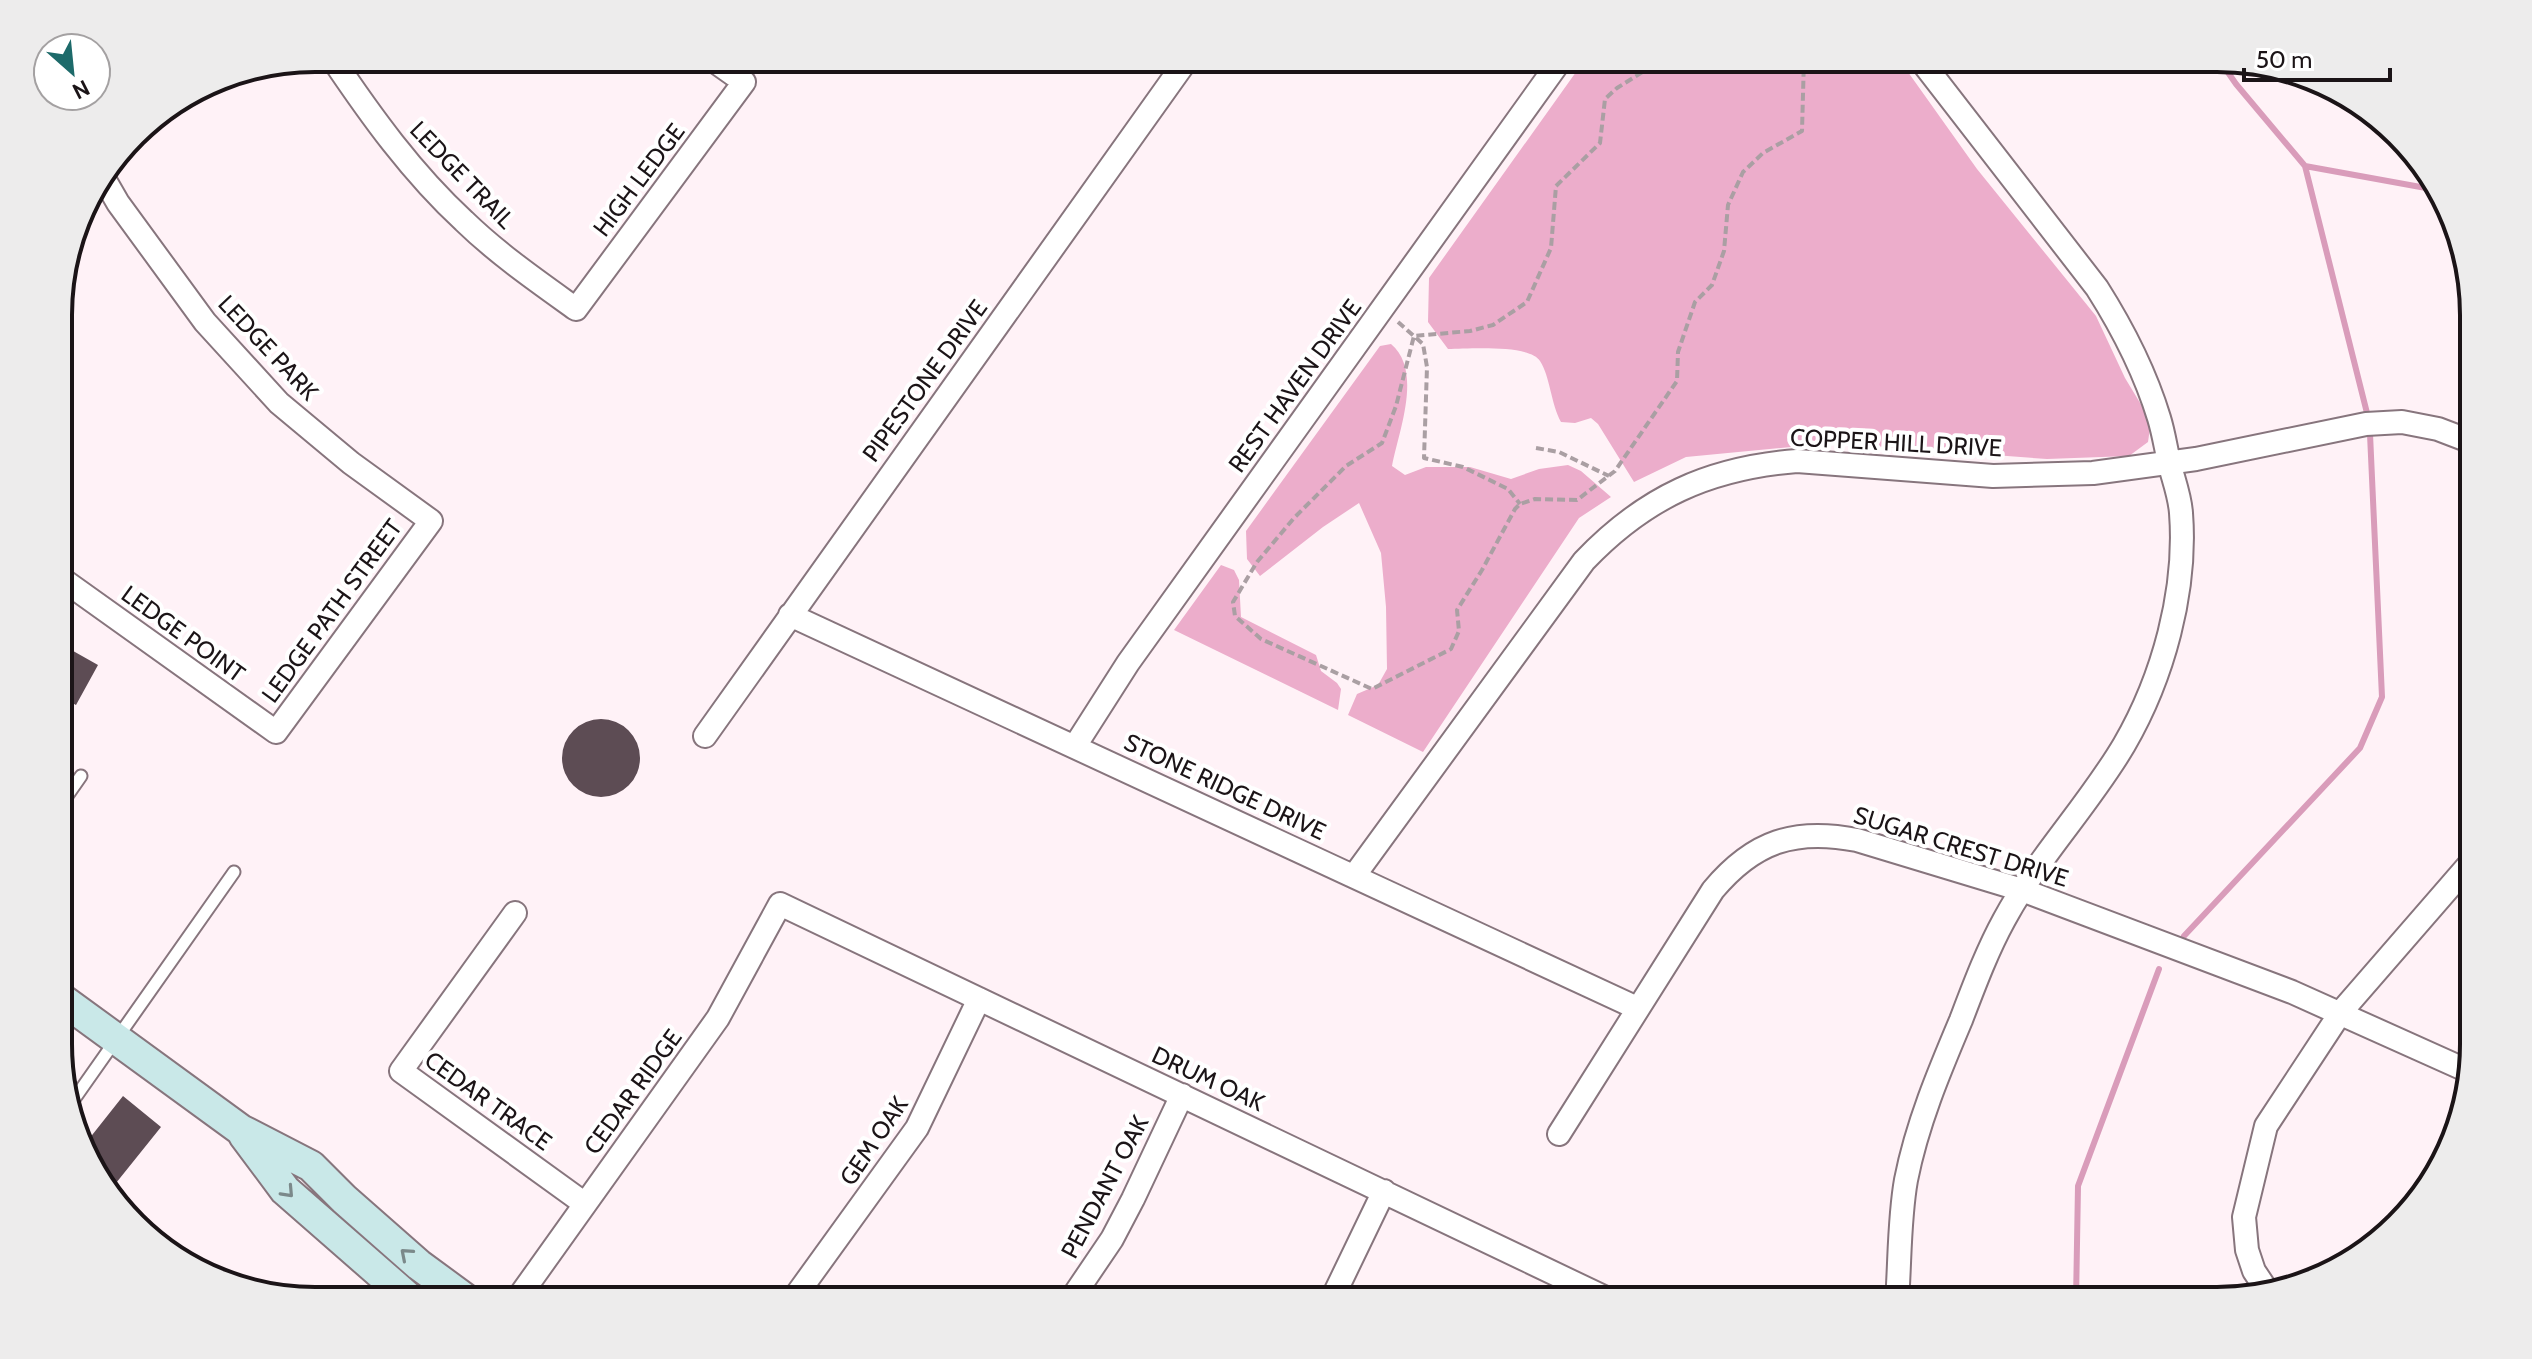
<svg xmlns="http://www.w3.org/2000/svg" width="2532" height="1359" font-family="Cabin,sans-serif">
  <rect width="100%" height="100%" fill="#fff2f7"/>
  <path fill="#ecadcb" d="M1586,58H1898L1977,169L2096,316L2125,378L2151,421L2148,442L2129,456L2047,459L1833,443L1686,457L1634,482L1598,424L1591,418L1575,423L1561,422C1551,404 1550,376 1540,361C1530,344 1468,349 1448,349L1428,322L1429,278Z
    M1391,344C1423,371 1399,430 1392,466L1405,475L1426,467H1470L1511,479L1539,469L1568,465L1581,471L1611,497L1579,518L1423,752L1348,715L1357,694L1378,685L1387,669L1386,607L1381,553L1359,503L1323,527L1260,576L1247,559L1246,531L1380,346Z
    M1221,565L1234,570L1239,580L1241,617L1316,655L1321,671L1337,683L1341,689L1338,710L1174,630Z"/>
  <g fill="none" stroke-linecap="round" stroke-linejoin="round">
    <path stroke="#d99cba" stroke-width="6" d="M2218,58L2236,84L2305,166L2437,190
      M2305,166L2367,413
      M2184,936L2360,748L2382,697L2370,434
      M2076,1301L2078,1186L2159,969"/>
  </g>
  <path fill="#5d4c54" d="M59,643L98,665L76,705L59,696Z
    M562 758a39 39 0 1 1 78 0a39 39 0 1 1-78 0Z
    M123,1096L161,1127L108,1193L102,1187L85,1144Z"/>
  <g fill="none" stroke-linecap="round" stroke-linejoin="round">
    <defs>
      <path id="lane" d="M60,806L81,776
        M70,1105L234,872"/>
      <path id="street" d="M332,58C371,116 412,173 464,221C498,254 537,281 576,309L744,82L710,58
        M59,577L276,732L431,521L351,463L279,403L205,322L118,203L103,177
        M790,615L1637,1008
        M705,736L1188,58
        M1075,746L1128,663L1562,58
        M1354,876L1584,561C1645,497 1709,468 1797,461L1993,476L2093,473L2196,459L2366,424L2402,422L2438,429L2472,442
        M515,913L401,1071L585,1204
        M1559,1134L1713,890C1754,841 1795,828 1857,840L2022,890L2292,992L2468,1071
        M2266,1289L2254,1271L2247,1250L2244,1217L2266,1126L2341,1012L2473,860
        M516,1301L718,1018L780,904L1612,1301
        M792,1301L917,1128L979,999
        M1070,1301L1112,1239L1133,1199L1182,1095
        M1331,1301L1384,1191
        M1897,1301C1900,1261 1899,1219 1906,1180C1917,1124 1939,1072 1961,1020C1974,986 1987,951 2004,920C2038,857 2088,806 2124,745C2163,678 2187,591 2181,513C2180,497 2174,481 2170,466C2166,450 2164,434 2159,418C2145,372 2123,329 2097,288L1919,58"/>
      <path id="secondary" d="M60,998L241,1130L311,1166L344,1199L419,1265L468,1301
        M244,1135L285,1190L412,1301"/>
    </defs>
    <use href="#lane" stroke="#87757d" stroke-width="15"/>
    <use href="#street" stroke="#87757d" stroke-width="26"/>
    <use href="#secondary" stroke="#87757d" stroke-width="34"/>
    <path stroke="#aa9fa3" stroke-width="4" stroke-dasharray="8 4" stroke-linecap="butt" d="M1661,58L1660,61L1617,88L1605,99L1600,143L1556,186L1551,248L1527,302L1493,325L1470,331L1414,336L1396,406L1382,443L1346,466L1294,518L1257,562L1233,602L1235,616L1261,639L1372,689L1451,649L1459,631L1457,610L1482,570L1515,509L1520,504L1535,499L1577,500L1615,471L1677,381L1678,352L1695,302L1712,285L1724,251L1728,205L1743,172L1763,153L1802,131L1804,58
      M1398,322L1423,344L1427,367L1424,458L1463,467L1508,489L1520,504
      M1536,448L1559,452L1609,476"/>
    <use href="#lane" stroke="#fff" stroke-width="11"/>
    <use href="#street" stroke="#fff" stroke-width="22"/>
    <use href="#secondary" stroke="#c9e8e8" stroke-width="30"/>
  </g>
  <defs><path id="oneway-chevron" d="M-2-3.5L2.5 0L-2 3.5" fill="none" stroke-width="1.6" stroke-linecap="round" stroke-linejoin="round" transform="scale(2)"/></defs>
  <g stroke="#7b898a">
    <use href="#oneway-chevron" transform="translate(288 1192) rotate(47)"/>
    <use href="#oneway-chevron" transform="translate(406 1254) rotate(-139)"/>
  </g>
  <g text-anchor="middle" stroke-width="8" stroke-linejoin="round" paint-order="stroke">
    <g font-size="24" fill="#1b1417" stroke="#fff">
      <text transform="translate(462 175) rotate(46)" y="8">LEDGE TRAIL</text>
      <text transform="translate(639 180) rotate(-53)" y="8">HIGH LEDGE</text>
      <text transform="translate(268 348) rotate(47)" y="8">LEDGE PARK</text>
      <text transform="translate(925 381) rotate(-54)" y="8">PIPESTONE DRIVE</text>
      <text transform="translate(1295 386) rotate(-54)" y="8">REST HAVEN DRIVE</text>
      <text transform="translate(1896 443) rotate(3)" y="8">COPPER HILL DRIVE</text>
      <text transform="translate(332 611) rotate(-54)" y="8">LEDGE PATH STREET</text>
      <text transform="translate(183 634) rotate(36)" y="8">LEDGE POINT</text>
      <text transform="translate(1225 787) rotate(25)" y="8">STONE RIDGE DRIVE</text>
      <text transform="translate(1961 847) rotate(17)" y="8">SUGAR CREST DRIVE</text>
      <text transform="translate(1208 1079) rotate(25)" y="8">DRUM OAK</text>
      <text transform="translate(633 1092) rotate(-54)" y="8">CEDAR RIDGE</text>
      <text transform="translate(488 1101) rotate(36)" y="8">CEDAR TRACE</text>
      <text transform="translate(874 1141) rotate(-56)" y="8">GEM OAK</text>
      <text transform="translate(1105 1187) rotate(-62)" y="8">PENDANT OAK</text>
    </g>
  </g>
  <path d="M0 0H2532V1359H0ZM315 72H2217A243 243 0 0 1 2460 315V1044A243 243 0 0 1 2217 1287H315A243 243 0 0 1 72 1044V315A243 243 0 0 1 315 72Z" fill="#edecec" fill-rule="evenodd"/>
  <path fill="none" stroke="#1b1417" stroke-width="4" d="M315 72H2217A243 243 0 0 1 2460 315V1044A243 243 0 0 1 2217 1287H315A243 243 0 0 1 72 1044V315A243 243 0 0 1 315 72Z"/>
  <g transform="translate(72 72) rotate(153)"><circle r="38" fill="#ffffff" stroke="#a4a1a2" stroke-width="2"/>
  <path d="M0-6L14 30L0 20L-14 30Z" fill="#1d6a6a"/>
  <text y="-12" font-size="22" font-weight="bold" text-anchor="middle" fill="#1b1417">N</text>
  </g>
  <path d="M2244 68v12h146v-12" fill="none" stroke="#1b1417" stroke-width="4"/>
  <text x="2256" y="68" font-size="24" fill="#1b1417" stroke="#ffffff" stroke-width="6" paint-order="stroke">50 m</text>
</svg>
